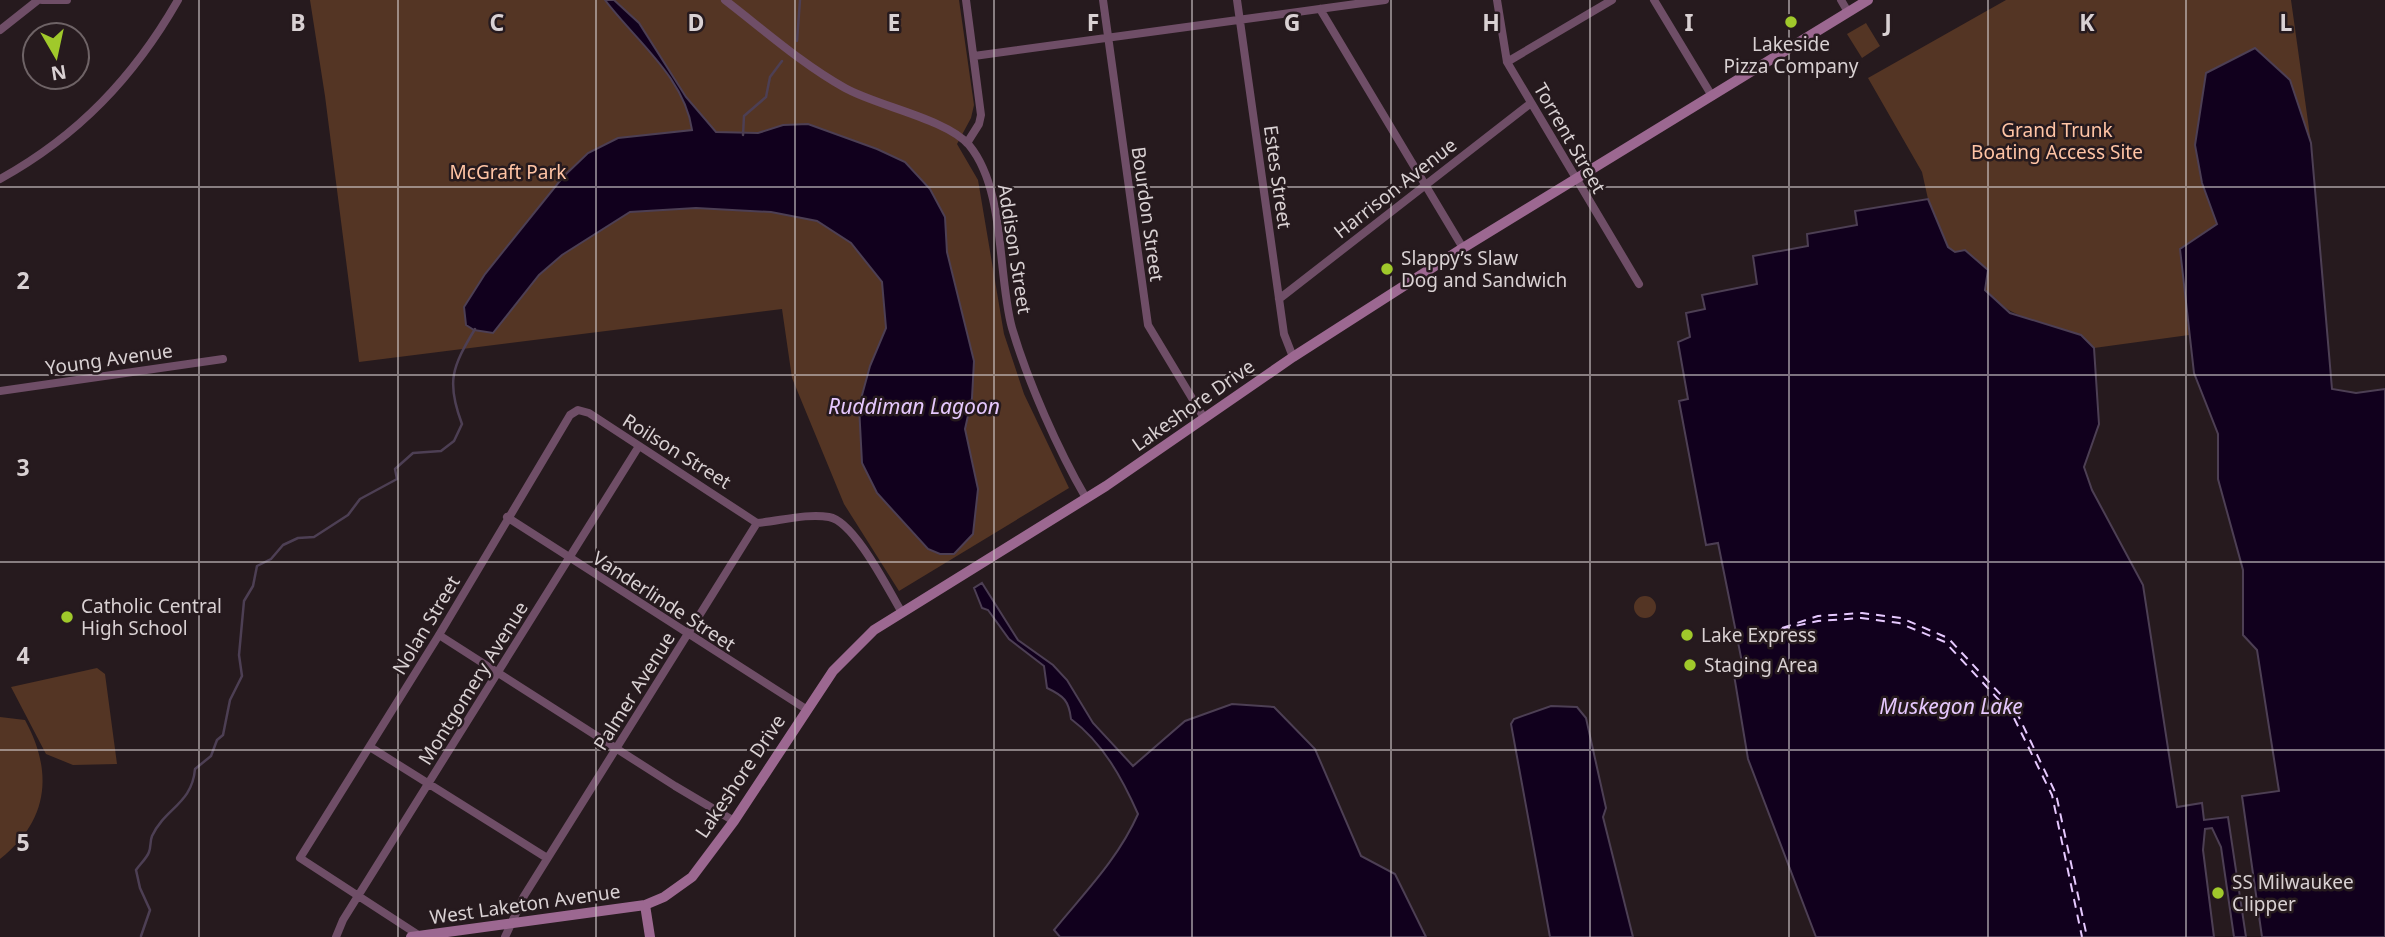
<svg xmlns="http://www.w3.org/2000/svg" width="2385" height="937" font-family="'Noto Sans',sans-serif">
  <rect width="100%" height="100%" fill="#261a1e"/>
  <path fill="#543524" d="M310,0H959L974,105L971,118L957,144L978,180L1004,334L1024,394L1069,488L899,591L844,504L792,378L782,309L359,362L325,96Z
    M2006,0H2291L2311,143L2290,80L2202,183L2217,225L2180,249L2189,335L2094,348C2065,319 2017,329 1985,290L1988,275L1948,247L1928,199L1922,172L1868,78Z
    M1866,23L1880,46L1862,58L1847,34Z
    M1634 607a11 11 0 1 1 22 0a11 11 0 1 1-22 0Z
    M97,668L105,674L117,764L73,765L46,754L11,687Z
    M0,717L25,720C54,773 48,821 0,859Z"/>
  <path fill="#11001d" stroke="#4d3f54" stroke-width="2" d="M605,0H614L639,23L686,97L716,132L758,133L783,125L808,124L877,149L905,162L930,189L945,217L947,252L974,361L972,398L965,429L978,489L973,534L954,554H940L928,549L877,493L862,463L859,406L870,366L886,328L882,282L851,243L817,221L771,212L696,208L630,212L562,255L539,275L493,333L474,330L466,325L464,307L485,274L563,177L588,153L618,138L692,130C685,78 635,40 605,0Z
    M2255,48L2290,80L2311,143L2332,389L2356,393L2385,389V937H2262L2242,796L2279,791L2257,650L2243,635V570L2218,479V434L2194,373L2180,249L2217,224L2202,183L2195,145L2206,73Z
    M1928,199L1948,247L1955,252L1965,250L1988,270L1985,290L2010,313L2081,335L2094,348L2099,424L2084,467L2092,490L2143,585L2177,807L2202,803L2204,820L2228,817L2246,937H2234L2221,847L2212,828L2205,829L2203,850L2214,937H1816L1748,759L1734,675L1744,672L1718,543L1706,545L1679,401L1688,399L1678,342L1690,337L1686,313L1705,309L1702,295L1757,284L1753,256L1808,246L1807,234L1857,225L1855,211Z
    M982,583L1018,640L1053,665L1067,680L1093,723L1133,766L1185,721L1232,704L1274,707L1315,749L1361,856L1395,874L1426,937H1060L1054,930C1085,892 1118,859 1138,814C1122,778 1103,743 1071,719C1069,701 1064,696 1047,688L1044,666L1009,639L988,610L982,608L974,588Z
    M1551,706L1577,707L1586,718L1606,808L1603,817L1633,937H1550L1511,724L1514,719Z"/>
  <g fill="none" stroke-linecap="round" stroke-linejoin="round">
    <path stroke="#4d3f54" stroke-width="2.5" d="M797,41L800,0
      M743,135L744,116L766,97L770,77L782,61
      M141,936L150,910L140,888L136,870C140,864 147,858 149,852C151,847 150,841 152,836C165,808 192,804 195,769L211,756L217,740L223,735L230,700L242,676L239,655L244,601L253,586L257,566L271,559L283,545L298,538L314,537L348,515L360,499L397,479L395,469L413,453L441,451L454,441L462,424C446,382 452,367 475,329"/>
    <path stroke="#e6c8fe" stroke-width="2" stroke-dasharray="9 7" stroke-linecap="butt" d="M1781,629L1818,621L1861,618L1899,623L1945,642L2012,714L2052,795L2082,937
      M1767,633L1818,616L1862,613L1901,618L1948,638L2016,711L2056,794L2087,937"/>
    <path stroke="#6f4e67" stroke-width="8" d="M42,0H67
      M725,0C764,30 802,64 845,88C877,106 947,119 969,145C1006,190 997,273 1012,328C1028,382 1058,450 1086,498
      M966,0L981,115L979,124L967,143
      M1103,0L1148,325L1204,418
      M1237,0L1284,334L1293,357
      M1497,0L1507,62L1639,284
      M1654,0L1712,96
      M1841,0L1848,12
      M1320,9L1463,248
      M0,30L38,0
      M974,56L1385,0
      M1507,62L1612,0
      M0,179C78,136 134,77 178,0
      M1279,299L1531,103
      M0,391L223,359
      M507,517L806,709
      M439,635L675,786L734,821
      M370,747L547,858
      M420,936L300,858L439,635L570,415L578,410L589,413L757,523
      M336,937L343,920L639,446
      M505,937L524,896L757,523C780,521 807,513 829,517C854,521 888,589 901,611"/>
    <path stroke="#9c6891" stroke-width="10" d="M645,905L650,937
      M411,937L645,905L664,897L692,877L734,821L833,671L874,630L1106,486L1293,357L1463,248L1868,0"/>
  </g>
  <path fill="none" stroke="#d9d1d3" stroke-width="2" stroke-opacity="0.55" d="M199,0V937M398,0V937M596,0V937M795,0V937M994,0V937M1192,0V937M1391,0V937M1590,0V937M1789,0V937M1988,0V937M2186,0V937M0,187H2385M0,375H2385M0,562H2385M0,750H2385"/>
  <g fill="#a0c92b" stroke="#261a1e" stroke-width="2.5">
    <circle cx="1791" cy="22" r="7"/>
    <circle cx="1387" cy="269" r="7"/>
    <circle cx="67" cy="617" r="7"/>
    <circle cx="1687" cy="635" r="7"/>
    <circle cx="1690" cy="665" r="7"/>
    <circle cx="2218" cy="893" r="7"/>
  </g>
  <g text-anchor="middle" stroke-width="5" stroke-linejoin="round" paint-order="stroke">
    <g font-size="19" fill="#d9d1d3" stroke="#261a1e" text-anchor="start">
      <text x="1791" y="51" text-anchor="middle">Lakeside<tspan x="1791" dy="22">Pizza Company</tspan></text>
      <text x="1401" y="265">Slappy’s Slaw<tspan x="1401" dy="22">Dog and Sandwich</tspan></text>
      <text x="81" y="613">Catholic Central<tspan x="81" dy="22">High School</tspan></text>
      <text x="1701" y="642">Lake Express</text>
      <text x="1704" y="672">Staging Area</text>
      <text x="2232" y="889">SS Milwaukee<tspan x="2232" dy="22">Clipper</tspan></text>
    </g>
    <g font-size="19" fill="#ffc4a5" stroke="#261a1e">
      <text x="2057" y="137">Grand Trunk<tspan x="2057" dy="22">Boating Access Site</tspan></text>
      <text x="508" y="179">McGraft Park</text>
    </g>
    <g font-size="19" fill="#d9d1d3" stroke="#261a1e">
      <text transform="translate(1570 138) rotate(60)" y="7">Torrent Street</text>
      <text transform="translate(1278 177) rotate(82)" y="7">Estes Street</text>
      <text transform="translate(1395 188) rotate(-38)" y="7">Harrison Avenue</text>
      <text transform="translate(1148 214) rotate(82)" y="7">Bourdon Street</text>
      <text transform="translate(1015 249) rotate(81)" y="7">Addison Street</text>
      <text transform="translate(109 359) rotate(-8)" y="7">Young Avenue</text>
      <text transform="translate(1193 405) rotate(-35)" y="7">Lakeshore Drive</text>
      <text transform="translate(677 451) rotate(32)" y="7">Roilson Street</text>
      <text transform="translate(664 601) rotate(33)" y="7">Vanderlinde Street</text>
      <text transform="translate(426 625) rotate(-59)" y="7">Nolan Street</text>
      <text transform="translate(473 683) rotate(-58)" y="7">Montgomery Avenue</text>
      <text transform="translate(634 691) rotate(-58)" y="7">Palmer Avenue</text>
      <text transform="translate(740 776) rotate(-56)" y="7">Lakeshore Drive</text>
      <text transform="translate(525 904) rotate(-8)" y="7">West Laketon Avenue</text>
    </g>
    <g font-size="21" font-style="italic" fill="#e6c8fe" stroke="#261a1e">
      <text x="914" y="414">Ruddiman Lagoon</text>
      <text x="1951" y="714">Muskegon Lake</text>
    </g>
  </g>
  <g font-size="23" text-anchor="middle" font-weight="bold" fill="#d9d1d3" stroke="#261a1e" stroke-width="5" stroke-linejoin="round" paint-order="stroke">
    <text x="298" y="31">B</text>
    <text x="497" y="31">C</text>
    <text x="696" y="31">D</text>
    <text x="894" y="31">E</text>
    <text x="1093" y="31">F</text>
    <text x="1292" y="31">G</text>
    <text x="1491" y="31">H</text>
    <text x="1689" y="31">I</text>
    <text x="1888" y="31">J</text>
    <text x="2087" y="31">K</text>
    <text x="2286" y="31">L</text>
    <text x="23" y="289">2</text>
    <text x="23" y="476">3</text>
    <text x="23" y="664">4</text>
    <text x="23" y="851">5</text>
  </g>
  <g transform="translate(56 56) rotate(171)"><circle r="33" fill="#261a1e" stroke="#6e6366" stroke-width="2"/>
  <path d="M0-5L12 26L0 18L-12 26Z" fill="#a0c92b"/>
  <text y="-10" font-size="19" font-weight="bold" text-anchor="middle" fill="#d9d1d3">N</text>
  </g>
</svg>
